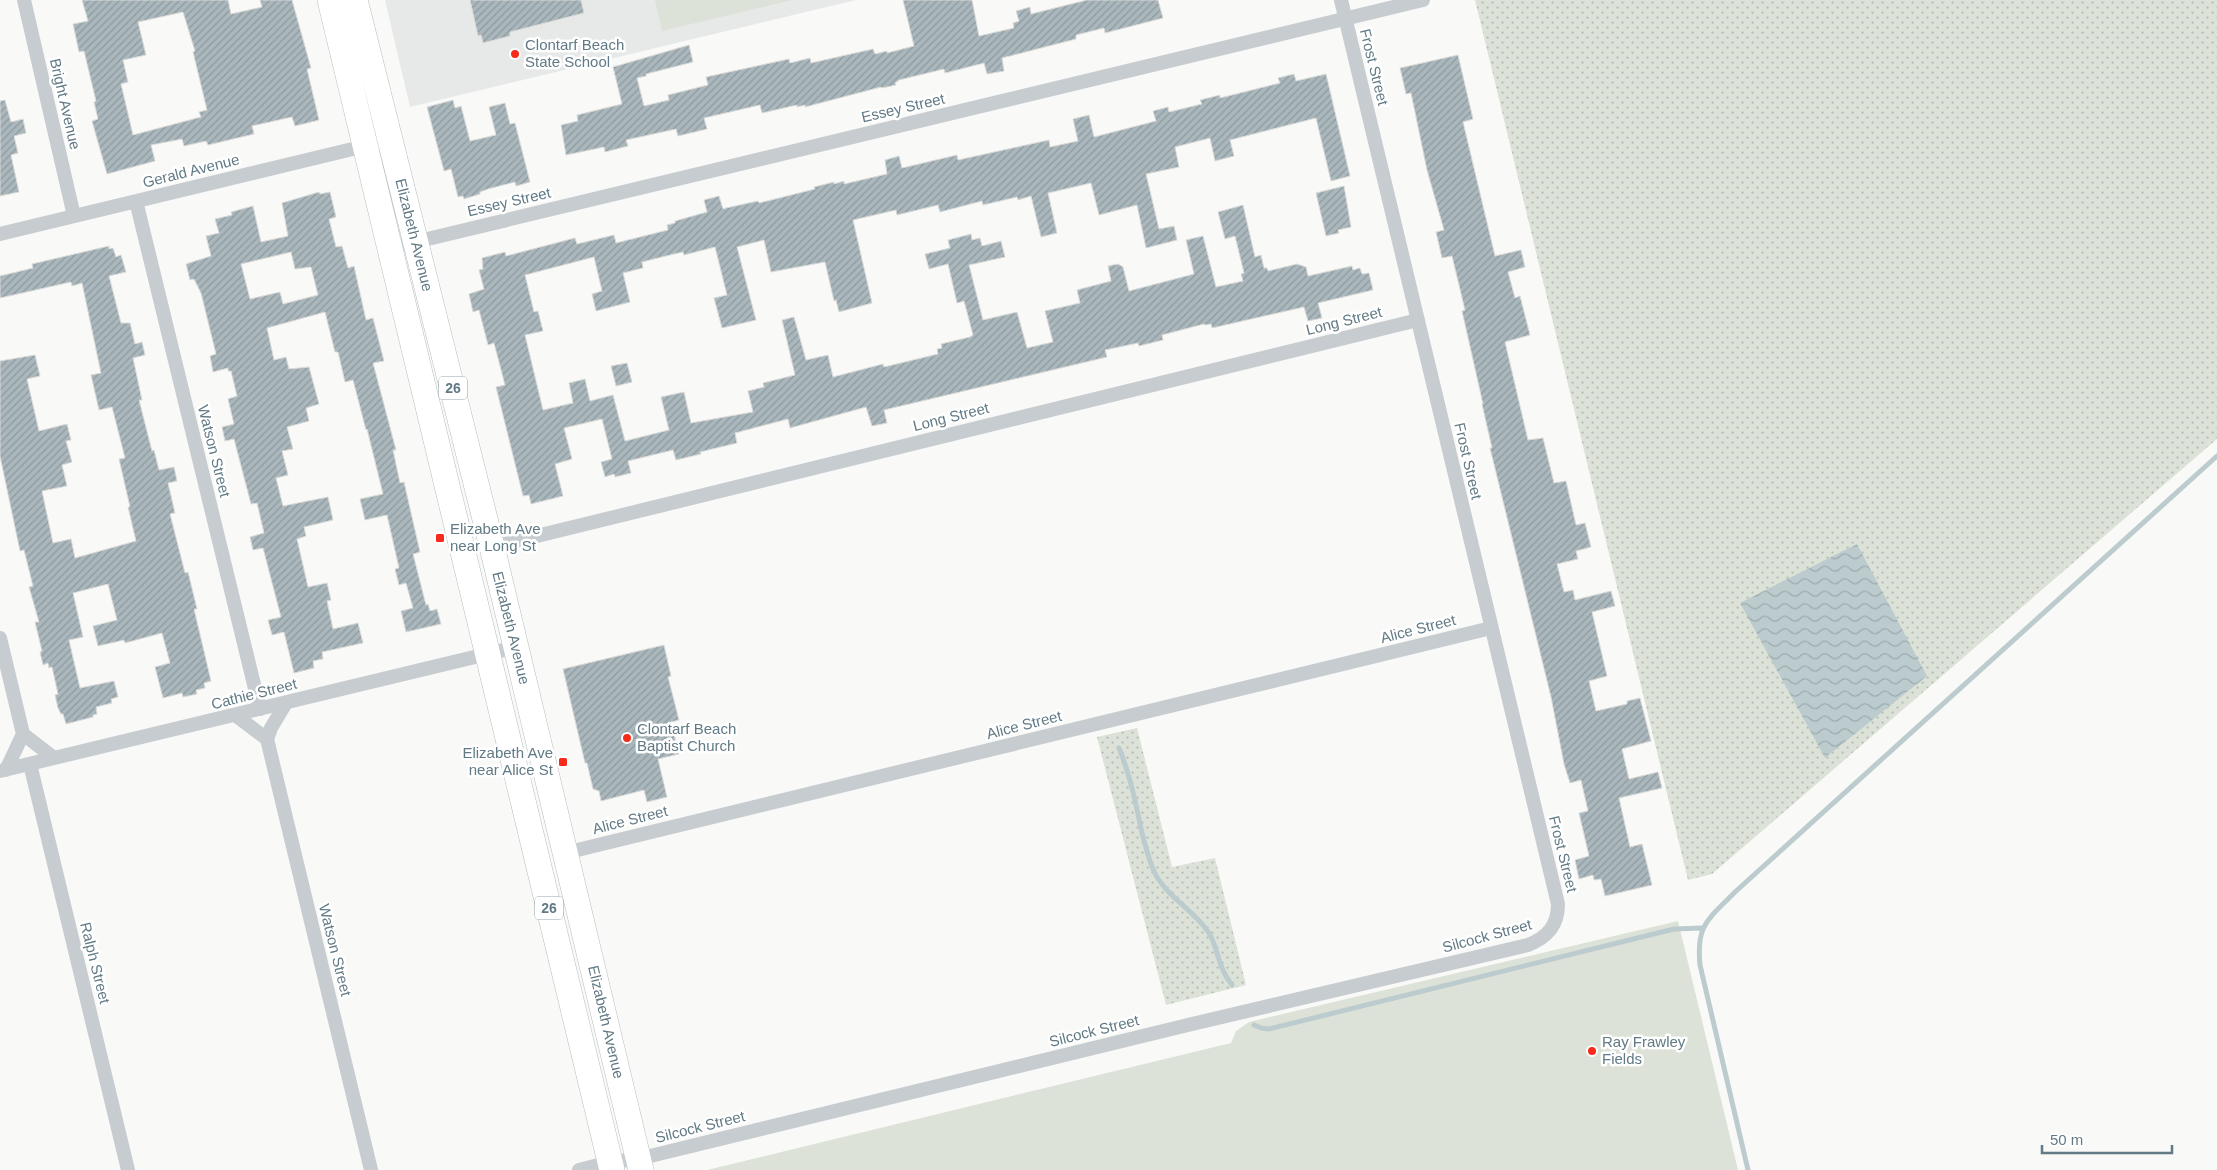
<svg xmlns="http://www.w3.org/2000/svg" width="2217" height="1170" font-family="Arial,sans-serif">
  <defs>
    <pattern id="grass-dots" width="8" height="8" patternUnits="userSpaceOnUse" patternTransform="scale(1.25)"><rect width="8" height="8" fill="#dce2d7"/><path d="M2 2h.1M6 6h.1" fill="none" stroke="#b6bcb4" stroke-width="1.8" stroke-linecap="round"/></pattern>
    <pattern id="water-waves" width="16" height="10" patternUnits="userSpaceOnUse" patternTransform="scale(1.25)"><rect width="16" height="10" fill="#bcccce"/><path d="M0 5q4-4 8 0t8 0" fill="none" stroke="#9cabad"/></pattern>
    <pattern id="building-hatch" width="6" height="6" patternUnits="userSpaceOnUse" patternTransform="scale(1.25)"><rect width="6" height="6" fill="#aab7bc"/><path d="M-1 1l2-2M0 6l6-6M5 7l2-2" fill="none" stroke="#8e9a9e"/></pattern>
  </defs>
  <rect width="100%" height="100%" fill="#f9f9f7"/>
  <path fill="#e7e9e8" d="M385,0H856L410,107Z"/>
  <path fill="url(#grass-dots)" d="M1475,0H2217V439L1712,874L1688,880Z
    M1137,728L1172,867L1215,858L1246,985L1166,1005L1097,737Z"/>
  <path fill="#dce2d7" d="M655,0H793L662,31Z
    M1678,921L1738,1170H707L1231,1043L1236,1031L1249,1022Z"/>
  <path fill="url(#water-waves)" d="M1857,544L1927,676L1825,758L1740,603Z"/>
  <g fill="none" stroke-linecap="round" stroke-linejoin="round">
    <path stroke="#bcccce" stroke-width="5" d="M1119,748C1130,775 1136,804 1142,833C1146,847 1149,864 1157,877C1170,899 1195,911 1209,933C1219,950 1217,966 1232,985
      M1254,1025L1261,1028L1269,1029L1674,929L1702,928
      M1748,1170L1700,965C1696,924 1708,920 1735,892L2217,456"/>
  </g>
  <path fill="url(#building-hatch)" stroke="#dbdbd9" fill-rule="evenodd" d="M82,0H228L231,14L262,7L260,0H292L311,68L307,69L319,120L295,126L292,117L252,126L254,134L208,145L206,141L184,146L182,139L151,145L155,161L107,174L92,121L98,119L94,102L96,101L84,51L79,52L73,24L88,21ZM183,12L195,51L193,52L207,110L199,112L201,117L133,135L121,84L128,82L123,60L146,55L138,22Z
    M470,0H581L584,13L510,32V36L483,43L481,35L478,36Z
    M903,0H972L979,36L1014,28L1013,23L1019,21L1016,11L1030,7L1031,14L1087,0H1158L1163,18L1105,33L1104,28L1076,35V39L1002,58L1004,71L987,74L984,63L945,73L944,69L899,80L895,83L896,85L882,88L881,87L805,107V105L797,107V105L762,113L760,105L704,118L707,129L678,136L676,129L626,140L628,146L605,152L604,147L566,155L561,125L578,121L577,115L622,104L613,67L689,45L693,62L646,74V76L637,78L644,106L669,100L668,95L708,85L706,77L729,72L789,59L790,63L810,58L811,63L873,49L875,54L887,51V53L914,46Z
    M1458,55L1473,119L1463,122L1495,256L1521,250L1525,267L1508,272L1515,298L1520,296L1530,335L1505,342L1528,440L1543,438L1554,483L1566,481L1576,525L1585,523L1591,547L1576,551L1578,559L1557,564L1564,592L1573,590L1575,600L1611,591L1615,606L1592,612L1607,676L1589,681L1596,711L1627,704V701L1640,698L1651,741L1622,749L1629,779L1658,772L1662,788L1619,798L1630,847L1642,844L1652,885L1605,896L1601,879L1594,880L1593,875L1579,879L1575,860L1589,856L1579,813L1588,811L1581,780L1570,783L1564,764L1551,697L1490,448H1492L1482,404H1483L1462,311L1465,310L1452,256L1442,258L1436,232L1444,230L1427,170L1411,93L1406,94L1400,68Z
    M1294,74L1296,81L1326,74L1350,176L1331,181L1316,118L1230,140L1234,156L1215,161L1210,138L1175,147L1179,167L1146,174L1159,229L1174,226L1177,240L1146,248L1137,205L1099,215L1091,183L1048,193L1057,233L1041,237L1031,196L1018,200L1017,197L983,205L982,201L940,212L938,205L897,215L896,210L853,220L872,303L839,312L836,300L834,301L825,262L771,272L764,240L737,247L756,320L722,328L714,298L727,295L715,247L684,255L683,252L674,254L642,262L643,268L623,273L630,302L596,311L592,294L602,291L594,257L525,275L534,312L538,311L543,331L525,335L543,410L573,403L569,383L585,379L590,401L613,395L625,441L669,430L661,397L684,392L691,423L753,412L748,391L764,387L763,383L795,375L782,320L794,317L806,360L828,355L833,377L883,364L884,367L938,354L937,349L942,348L941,344L970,337L973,335L964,301L957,303L948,264L929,269L925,254L950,248L948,240L971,234L972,240L980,238L982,246L1001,241L1005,257L969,265L983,320L1017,312L1027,348L1053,342L1045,311L1080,303L1077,290L1111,281L1108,266L1118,264L1123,267L1129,291L1194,274L1186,240L1203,236L1216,287L1243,281L1241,274L1244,273L1235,236L1225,239L1218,212L1243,205L1255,257L1261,255L1264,268H1267L1268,271L1297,264L1306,267L1308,276L1352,266L1353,270L1360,268L1362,274L1369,273L1373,290L1318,303L1322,318L1308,321L1304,307L1212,328L1211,324L1205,325L1204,324L1162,335L1163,340L1139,346L1138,343L1105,350L1107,357L884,410L887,423L872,426L866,407L790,428L788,419L735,433L737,443L700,452L701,454L676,460L673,450L628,461L631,473L615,477L614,474L605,477L601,462L612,459L602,419L564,428L572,459L555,464L563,496L531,504L529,495L523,496L496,387L505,385L494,343L488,345L479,310L473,312L469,294L484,289L479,270L483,269L482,258L505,252L506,256L575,238L577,244L614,235L616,243L668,230L667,225L675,223V221L707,212L704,200L719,196L723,209L726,208L758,201L759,203L815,189L814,187L834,182V184L844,181V184L887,174L885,160L899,156L902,168L957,155L958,160L1049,140L1050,147L1078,141L1073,119L1089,115L1094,137L1156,121L1153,111L1168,107L1169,112L1202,104L1200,100L1220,95V98L1280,83L1278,78Z
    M5,100L11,122L23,119L26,133L14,136L18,153L11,155L19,192L0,196V101Z
    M453,100L455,108L461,106L470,141L496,135L489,107L505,103L510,124L515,123L530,182L516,186L515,182L488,189L480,192V194L464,199L463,196L458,197L451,169L444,171L427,107Z
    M1344,186L1351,227L1338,230L1339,233L1326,236L1316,193Z
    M319,192L320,194L330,192L336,217L329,219L336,247L342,246L348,268L354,266L366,320L373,318L384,361L373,363L396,450H393L400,483L404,482L420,552L413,554L426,605L428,604L430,611L437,609L441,624L406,632L401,611L413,608L406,583L399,585L395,569L399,568L387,515L365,520L360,499L383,494L367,429L366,430L353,380L345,382L338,352H335L325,312L267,328L274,360L286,357L289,369L309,367L319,404L306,408L309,421L287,427L293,449L282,451L288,475L276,478L283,506L328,497L333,520L304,527L306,536L297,539L308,587L327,583L331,600L327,601L333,629L358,623L363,643L322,652L323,659L313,661L314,668L294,673L284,632L272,635L268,620L281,617L263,548L253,550L250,537L264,533L257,503L251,504L234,439L225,441L222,427L234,424L228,399L237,396L231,371H228V368L213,372L210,356L216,354L201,293L194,279L190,280L186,264L211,256L206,236L219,233L215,219L232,215L231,212L253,206L261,242L288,236L282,203ZM291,252L295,269L311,267L318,295L283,304L280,292L250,299L241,264Z
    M109,246V249L113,248L116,257L121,255L126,272L109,276L121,323H130L135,344L142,342L145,355L133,358L142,400H139L152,451L154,450L159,470L174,467L177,481L168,483L175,513L170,514L185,573L188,572L197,609H194L211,681L204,683L205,688L196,690L197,694L183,697L182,693L163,698L155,667L170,663L162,633L125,643L124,640L98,646L93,626L117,620L108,584L73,593L83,637L69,640L80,688L114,681L118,697L111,699L112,703L96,707L97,714L93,715V717L66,724L63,714H61L58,708L55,695L58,694L52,667L49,668L48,663L43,665L40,652L42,651L35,622H39L29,587L33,586L24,550L20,551L0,456V361L35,355L40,376L27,379L39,431L67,424L71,440L66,441L72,462L62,465L67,486L42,491L53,543L71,539L75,558L136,541L128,507H130L119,459L125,458L112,407L99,410L91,375L101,373L82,283L72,286L71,282L0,298V276L33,268L32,264Z
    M627,363L632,382L616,386L611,366Z
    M664,645L671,676L668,677L679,720L671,722L679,754L658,759L667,797L647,802L644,790L601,801L599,791L593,789L587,763H585L563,669Z"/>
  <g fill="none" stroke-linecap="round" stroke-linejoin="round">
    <defs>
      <path id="highway" d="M330,0L612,1170
        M355,0L492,547L641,1170"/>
    </defs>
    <use href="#highway" stroke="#b9bec1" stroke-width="26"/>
    <path stroke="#c6cccf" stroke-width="14" d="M24,0L74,216
      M136,201L260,709
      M0,234L390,140
      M390,248L1423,0
      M492,547L1418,320
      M0,638L23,734L54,758
      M286,703L271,728L267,739L371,1170
      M235,715L267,739
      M30,764L128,1170
      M6,770L23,734
      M0,771L516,647
      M565,853L1491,628
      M579,1170L610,1162L638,1159L1192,1024L1528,945C1548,937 1558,925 1558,904L1341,0"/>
    <use href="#highway" stroke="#fff" stroke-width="25"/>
  </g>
  <g fill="#f62b1b" stroke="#fff" stroke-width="2">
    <circle cx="515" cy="54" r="5"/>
    <rect x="435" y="533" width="10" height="10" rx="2.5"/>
    <circle cx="627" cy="738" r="5"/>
    <rect x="558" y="757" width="10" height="10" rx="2.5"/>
    <circle cx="1592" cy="1051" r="5"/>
  </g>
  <g text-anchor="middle" stroke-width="5" stroke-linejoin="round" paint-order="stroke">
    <g fill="#fff" stroke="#90a2aa" stroke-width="1">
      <rect x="439" y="376.5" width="28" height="23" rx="4"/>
      <rect x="535" y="896.5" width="28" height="23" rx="4"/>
    </g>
    <g font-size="14" font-weight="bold" fill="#617a85">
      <text x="453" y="393">26</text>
      <text x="549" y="913">26</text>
    </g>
    <g font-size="15" fill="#617a85" stroke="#fff" text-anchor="start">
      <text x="525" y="50">Clontarf Beach<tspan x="525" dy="17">State School</tspan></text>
      <text x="450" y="534">Elizabeth Ave<tspan x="450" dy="17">near Long St</tspan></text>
      <text x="637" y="734">Clontarf Beach<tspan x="637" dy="17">Baptist Church</tspan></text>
      <text x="553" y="758" text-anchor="end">Elizabeth Ave<tspan x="553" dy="17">near Alice St</tspan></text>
      <text x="1602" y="1047">Ray Frawley<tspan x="1602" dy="17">Fields</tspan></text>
    </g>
    <g font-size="15" fill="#617a85" stroke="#fff">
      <text transform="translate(1374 67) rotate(76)" y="5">Frost Street</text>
      <text transform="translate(65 104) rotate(77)" y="5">Bright Avenue</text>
      <text transform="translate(903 108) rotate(-13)" y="5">Essey Street</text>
      <text transform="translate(191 171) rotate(-14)" y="5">Gerald Avenue</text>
      <text transform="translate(509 202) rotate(-13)" y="5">Essey Street</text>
      <text transform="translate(414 235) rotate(76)" y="5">Elizabeth Avenue</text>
      <text transform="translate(1344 321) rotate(-14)" y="5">Long Street</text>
      <text transform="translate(951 417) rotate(-14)" y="5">Long Street</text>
      <text transform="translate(214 451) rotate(76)" y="5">Watson Street</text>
      <text transform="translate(1468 461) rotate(77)" y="5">Frost Street</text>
      <text transform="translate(511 628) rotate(76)" y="5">Elizabeth Avenue</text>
      <text transform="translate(1418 629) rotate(-14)" y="5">Alice Street</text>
      <text transform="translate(254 694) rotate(-14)" y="5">Cathie Street</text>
      <text transform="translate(1024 725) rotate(-14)" y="5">Alice Street</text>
      <text transform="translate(630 820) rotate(-14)" y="5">Alice Street</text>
      <text transform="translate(1563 854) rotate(76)" y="5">Frost Street</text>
      <text transform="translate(1487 936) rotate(-15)" y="5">Silcock Street</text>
      <text transform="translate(335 950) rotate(76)" y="5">Watson Street</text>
      <text transform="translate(95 963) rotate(76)" y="5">Ralph Street</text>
      <text transform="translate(606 1022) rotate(77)" y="5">Elizabeth Avenue</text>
      <text transform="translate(1094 1031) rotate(-14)" y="5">Silcock Street</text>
      <text transform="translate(700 1127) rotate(-14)" y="5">Silcock Street</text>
    </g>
  </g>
  <path d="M2042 1145v8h130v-8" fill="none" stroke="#617a85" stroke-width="2.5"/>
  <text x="2050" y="1145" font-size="15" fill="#617a85" stroke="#ffffff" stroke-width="4" paint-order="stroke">50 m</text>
</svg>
